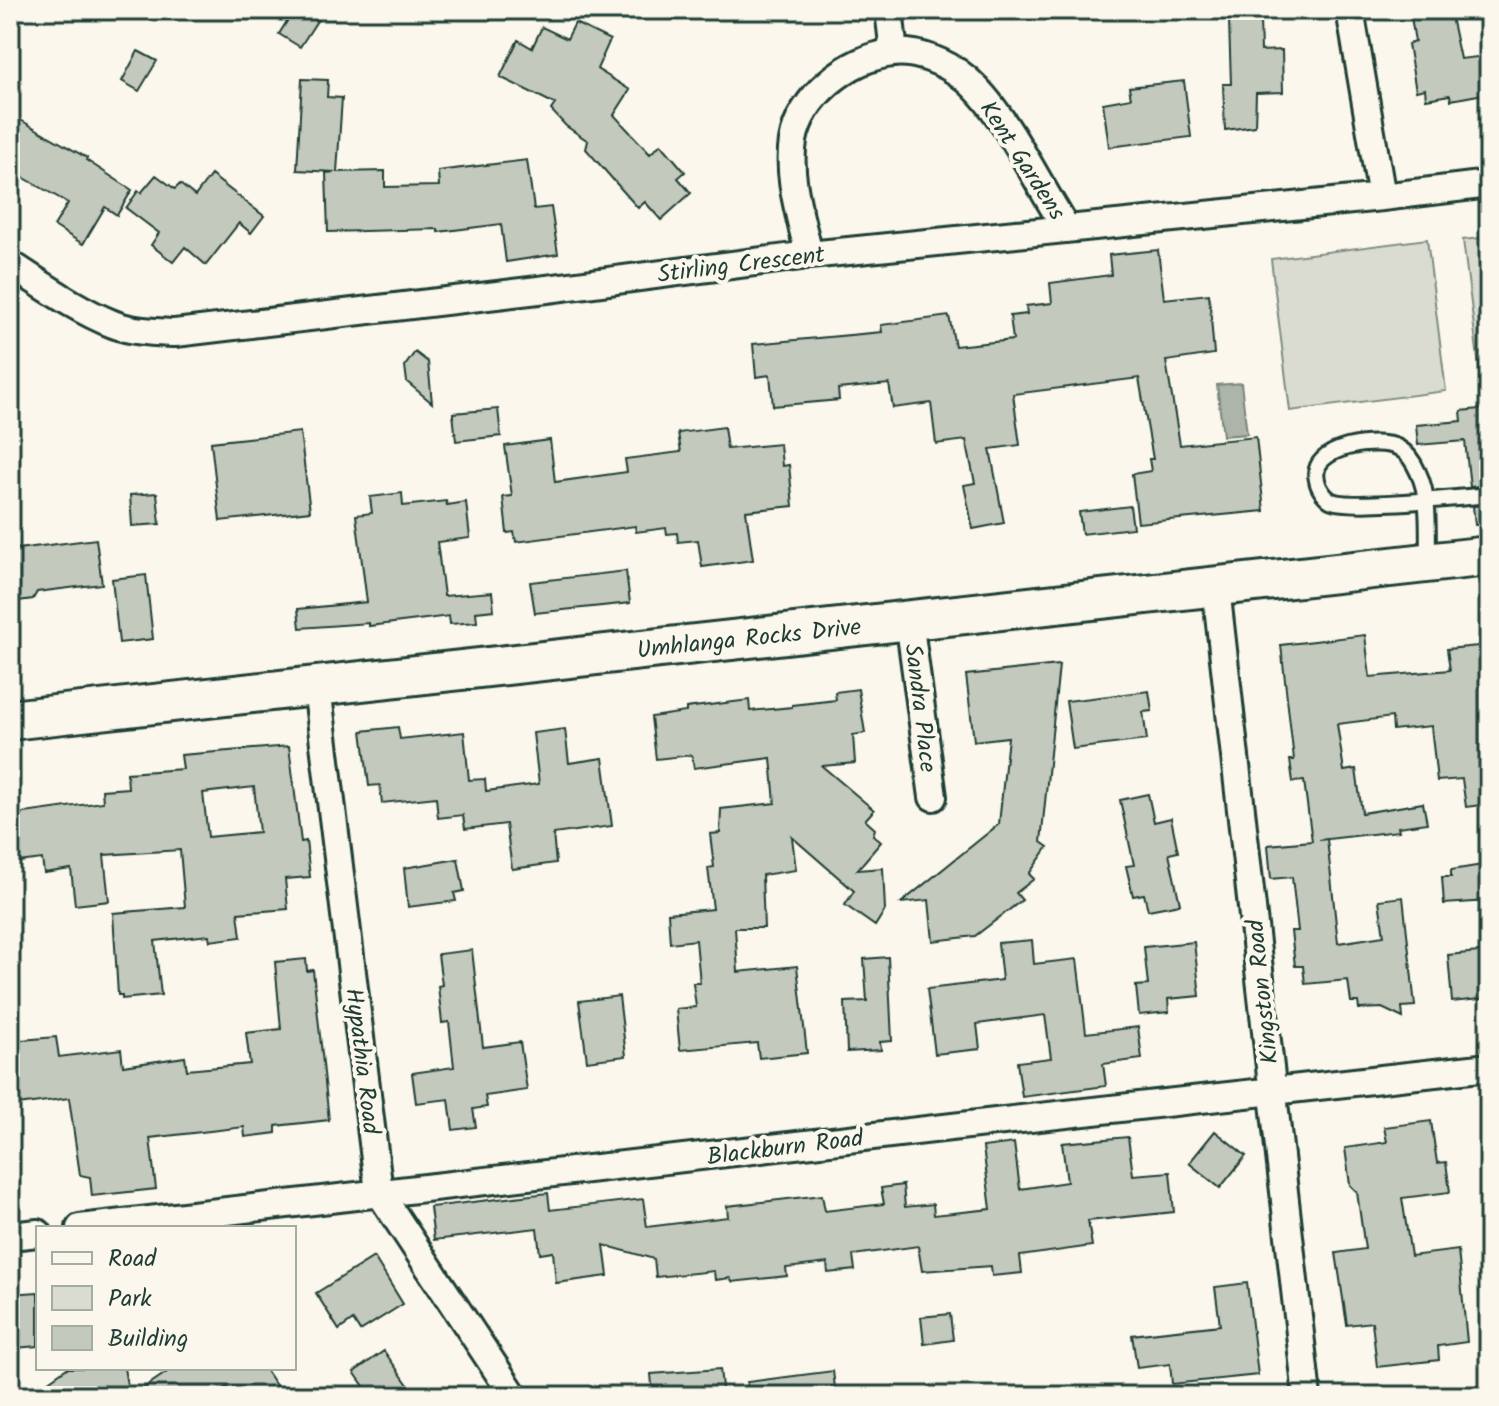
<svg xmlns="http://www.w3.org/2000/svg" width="1499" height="1406" font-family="Kalam,sans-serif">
  <rect width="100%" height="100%" fill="#fbf7ec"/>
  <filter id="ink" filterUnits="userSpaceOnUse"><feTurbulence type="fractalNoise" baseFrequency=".0125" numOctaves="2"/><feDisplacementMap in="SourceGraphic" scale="16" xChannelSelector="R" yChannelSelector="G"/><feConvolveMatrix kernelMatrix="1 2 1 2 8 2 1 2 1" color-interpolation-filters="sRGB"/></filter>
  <g filter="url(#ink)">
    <path fill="#dbdcd1" stroke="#7d8c82" stroke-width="2" d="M1489,237V390L1482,391L1463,240Z
      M1427,239L1446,391L1290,411L1271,259Z"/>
    <path fill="#adb4aa" stroke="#74847b" stroke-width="2" d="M1241,383L1247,434L1223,436L1217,385Z"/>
    <path fill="#c4c9be" stroke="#1f3d34" stroke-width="2" fill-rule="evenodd" d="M294,10H324L300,47L279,34Z
      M1410,10H1445L1446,17H1451L1460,59L1486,56L1489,93L1451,100L1450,95L1426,99L1425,89L1416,91L1408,44L1415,42Z
      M1260,20L1261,51L1282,50L1283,92L1256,93L1255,126L1225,130L1223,84H1231L1229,21Z
      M575,23L610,40L597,69L630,90L614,115L650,154L661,144L685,172L678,178L691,193L661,220L645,202L638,208L586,149L588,141L566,126L551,110L555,104L500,77L518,40L532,48L542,27L567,39Z
      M138,51L157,61L139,91L122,81Z
      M302,79L328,80L327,97L342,98L337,172L385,171V187L439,186L438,171L527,160L534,209L551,207L558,254L506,262L501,224L438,232V229L328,232L326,173L335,172L297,170Z
      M1184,81L1191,137L1109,147L1103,103L1131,98L1129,87Z
      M10,114L87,158L86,160L132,190L117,215L105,207L83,244L54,226L68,203L14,172L18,166L10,161Z
      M156,175L175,189L180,184L195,196L211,175L264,216L251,233L239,223L206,265L185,247L173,262L151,245L159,233L126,208L138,191L141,193Z
      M1158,250L1164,299L1209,294L1214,354L1166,361L1180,445L1256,437L1264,511L1138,523L1132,474L1151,471L1149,459H1153L1139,378L1013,394L1020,445L990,449L1004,523L973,529L964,485L975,483L966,440L936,444L931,403L893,408L889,384L838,389L839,400L773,406L770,375L756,377L753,344L882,332L881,325L949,316L955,346L1013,340L1010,316L1027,314L1026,306L1052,303L1050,283L1111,275L1109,255Z
      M415,352L428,362L432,403L407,382L405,366Z
      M1489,408V485L1470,487L1465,441L1418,445L1416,425L1462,421L1461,411Z
      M498,409L501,436L456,441L453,413Z
      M724,427L727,449L780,444L782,466L789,465L793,506L746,511L753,560L702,567L698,540L678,542L677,533L667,534L666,528L636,532L635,526L516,542L514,532L507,533L503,497L512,496L505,446L550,440L555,482L627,472L625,459L681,452L678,433Z
      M300,432L310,511L220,521L211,442Z
      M157,493L160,524L132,526L130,495Z
      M402,493L403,506L446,501L447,505L466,502L470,538L437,542L444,596L492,592L494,610L476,612L477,622L450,624L449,616L369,626V623L300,628L298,609L367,602L356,515L372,513L370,497Z
      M1489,505V524L1475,525L1473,506Z
      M1130,506L1133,528L1082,534L1079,512Z
      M96,539L102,584L37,592L33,599L10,602V550Z
      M626,571L630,603L535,613L530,582Z
      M146,575L153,639L119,643L112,579Z
      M1365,635L1370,677L1450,670L1447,649L1489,645V804L1466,807L1462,779L1437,781L1431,726L1393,730L1392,717L1337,724L1344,771L1356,769L1362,813L1423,803L1427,823L1398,827L1399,831L1319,840L1327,839L1338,943L1384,936L1379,900L1403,897L1415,1006L1402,1007L1403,1018L1382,1008L1359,1009L1358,1002H1351L1348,980L1305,984L1303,966H1295L1291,931H1298L1292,877L1271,879L1268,845L1312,841L1304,781L1293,782L1290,760H1294L1281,645Z
      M1059,665L1041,842L1048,847L1029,874L1034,879L1016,893L1022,900L975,936L933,941L929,900L901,903L999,824L1008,737L974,741L966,675Z
      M858,689L865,733L853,735L855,763L822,766L874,810L865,820L875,829L873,835L881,842L857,870L883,868L885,910L875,926L845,905L854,891L792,837L796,870L762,875L764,928H735L738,972L797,966L807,1053L759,1058L757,1043L680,1050L676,1009L696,1007L693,983H700L696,940L670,943L668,913L713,909L708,868L714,867L710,834L720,833L721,809L775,803L771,758L694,768L692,755L656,759L651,717L686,712V708L749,700L750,711L792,707V705L836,700L835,692Z
      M1149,691L1152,711L1143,712L1147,740L1073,749L1066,701Z
      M398,727L400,739L464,732L469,780L485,779L486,791L539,784L533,733L565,729L569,763L603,758L612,826L553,834L556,863L512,869L506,824L465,829L463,815L438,818L436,797L382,803L380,785L369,786L362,731Z
      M289,746L301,842L306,841L310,877L285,879L288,909L238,913L241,937L210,941L209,935L155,941L161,995L122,999V995H118L113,913L185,907L180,850L104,855L109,901L75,905L71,869L44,873L42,859L10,863V815L103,802L102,790L128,788L127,773L183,769L181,755ZM254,787L259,832L208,837L203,793Z
      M1148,794L1154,822L1171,818L1178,852L1169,854L1180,904L1148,910L1144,894L1133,896L1126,866L1134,865L1120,800Z
      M458,859L464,891L454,893L456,901L408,907L404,868Z
      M1489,864V901L1444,904L1442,877H1451V870Z
      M1032,940L1034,964L1077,959L1086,1033L1138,1027L1142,1059L1103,1064L1106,1086L1022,1097L1017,1062L1051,1058L1045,1015L977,1024L980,1049L935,1054L927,989L1002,980L998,943Z
      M1194,942L1200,996L1168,999L1169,1012L1139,1015L1136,986L1148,985L1144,947Z
      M472,950L483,1047L520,1042L527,1090L485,1096L487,1107L473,1109L476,1127L453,1130L449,1099L416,1103L412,1073L454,1067L449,1022L442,1023L438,986L442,985L438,954Z
      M1489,951V998L1452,1002L1448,955Z
      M888,957L892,1041L880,1042L881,1050L847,1052L845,1002L867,1001L864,959Z
      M306,959L307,971L313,970L329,1120L276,1126V1133L245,1137L244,1127L150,1138L156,1189L92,1196L90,1177L80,1175L69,1098L10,1106V1041L56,1037L59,1057L121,1049L123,1066L185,1057L187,1070L250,1064L246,1033L281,1029L275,962Z
      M619,996L626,1056L587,1061L579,1001Z
      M1431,1121L1437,1163L1446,1162L1450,1192L1402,1198L1411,1256L1458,1250L1467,1342L1438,1346L1439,1360L1377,1367L1372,1322L1347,1325L1336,1253L1365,1249L1357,1192L1350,1185L1345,1148L1387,1142L1384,1127Z
      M1215,1131L1246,1156L1220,1188L1189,1163Z
      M1128,1137L1133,1175L1170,1172L1174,1212L1088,1221L1092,1246L1020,1256L1022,1273L992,1276L991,1266L922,1271L918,1246L853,1255L855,1270L828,1273L827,1263L786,1268L787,1276L732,1282L730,1278L715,1280L714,1271L656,1277L654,1259L604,1245L608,1276L556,1283L553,1252L540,1254L537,1228L434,1240L430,1207L548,1193L550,1210L643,1199L647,1227L728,1217L727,1206L822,1195L825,1211L884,1204L881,1188L903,1185L905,1207L933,1204L934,1215L991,1209L983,1147L1014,1143L1020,1189L1067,1182L1062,1143Z
      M374,1257L403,1304L360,1331L353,1320L339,1330L316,1293Z
      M1247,1283L1258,1375L1172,1384L1170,1364L1137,1368L1132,1335L1220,1325L1215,1287Z
      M38,1292V1346L15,1348L10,1294Z
      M950,1314L953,1340L924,1344L921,1317Z
      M384,1351L416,1396H371L354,1372Z
      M67,1368H124L129,1396H27Z
      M173,1368H264L283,1396H233L227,1387L215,1396H132Z
      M720,1369L723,1396H653L651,1374Z
      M833,1371L836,1396H748L747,1382Z"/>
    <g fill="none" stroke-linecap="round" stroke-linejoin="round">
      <defs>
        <path id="lane" d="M1428,563C1427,533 1431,499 1418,472C1414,463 1408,453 1399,448C1379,437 1308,446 1317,480C1318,487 1324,496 1330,500C1346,510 1464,497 1489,495"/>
        <path id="street" d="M889,10L894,53
          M1350,10L1382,197
          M809,255C801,218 787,178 793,141C801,96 849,58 892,53C917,50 947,63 965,78C1005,111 1037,184 1067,229
          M10,264C43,285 77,310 113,324C133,332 154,332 175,333L547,289L809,255L1382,197L1489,184
          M1216,588L1307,1396
          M909,620L933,797
          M317,687L379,1192L514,1396
          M80,1228C550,1173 1019,1118 1489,1067
          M10,1236L38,1233"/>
        <path id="secondary" d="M10,720L1489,556"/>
      </defs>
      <use href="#lane" stroke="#1f3d34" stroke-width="20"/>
      <use href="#street" stroke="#1f3d34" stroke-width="32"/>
      <use href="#secondary" stroke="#1f3d34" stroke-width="44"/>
      <use href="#lane" stroke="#fbf7ec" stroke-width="14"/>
      <use href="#street" stroke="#fbf7ec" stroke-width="26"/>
      <use href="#secondary" stroke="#fbf7ec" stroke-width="38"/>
    </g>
  </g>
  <g text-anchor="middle" stroke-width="8" stroke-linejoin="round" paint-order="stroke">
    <g font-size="24" fill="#1f3d34" stroke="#fbf7ec">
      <text transform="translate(1023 160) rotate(57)" y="8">Kent Gardens</text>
      <text transform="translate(741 264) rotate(-7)" y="8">Stirling Crescent</text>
      <text transform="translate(749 638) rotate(-6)" y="8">Umhlanga Rocks Drive</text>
      <text transform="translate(921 708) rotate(83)" y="8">Sandra Place</text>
      <text transform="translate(1262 992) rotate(-96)" y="8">Kingston Road</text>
      <text transform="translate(363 1061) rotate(83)" y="8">Hypathia Road</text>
      <text transform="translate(785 1147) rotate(-7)" y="8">Blackburn Road</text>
    </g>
  </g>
  <rect width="1499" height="1406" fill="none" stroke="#fbf7ec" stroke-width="40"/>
  <rect x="20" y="20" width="1459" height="1366" fill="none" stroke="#1f3d34" stroke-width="3" filter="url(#ink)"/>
  <rect x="36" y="1226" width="260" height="144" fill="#fbf7ec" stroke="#a3ada2" stroke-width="2"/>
  <rect x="52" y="1252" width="40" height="12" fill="#fbf7ec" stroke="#a3ada2" stroke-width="2"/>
  <text x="108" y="1266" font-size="24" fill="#1f3d34">Road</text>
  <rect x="52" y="1286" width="40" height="24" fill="#dbdcd1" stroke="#a3ada2" stroke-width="2"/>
  <text x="108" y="1306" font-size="24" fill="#1f3d34">Park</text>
  <rect x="52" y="1326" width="40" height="24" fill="#c4c9be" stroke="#a3ada2" stroke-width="2"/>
  <text x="108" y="1346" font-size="24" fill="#1f3d34">Building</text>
</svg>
